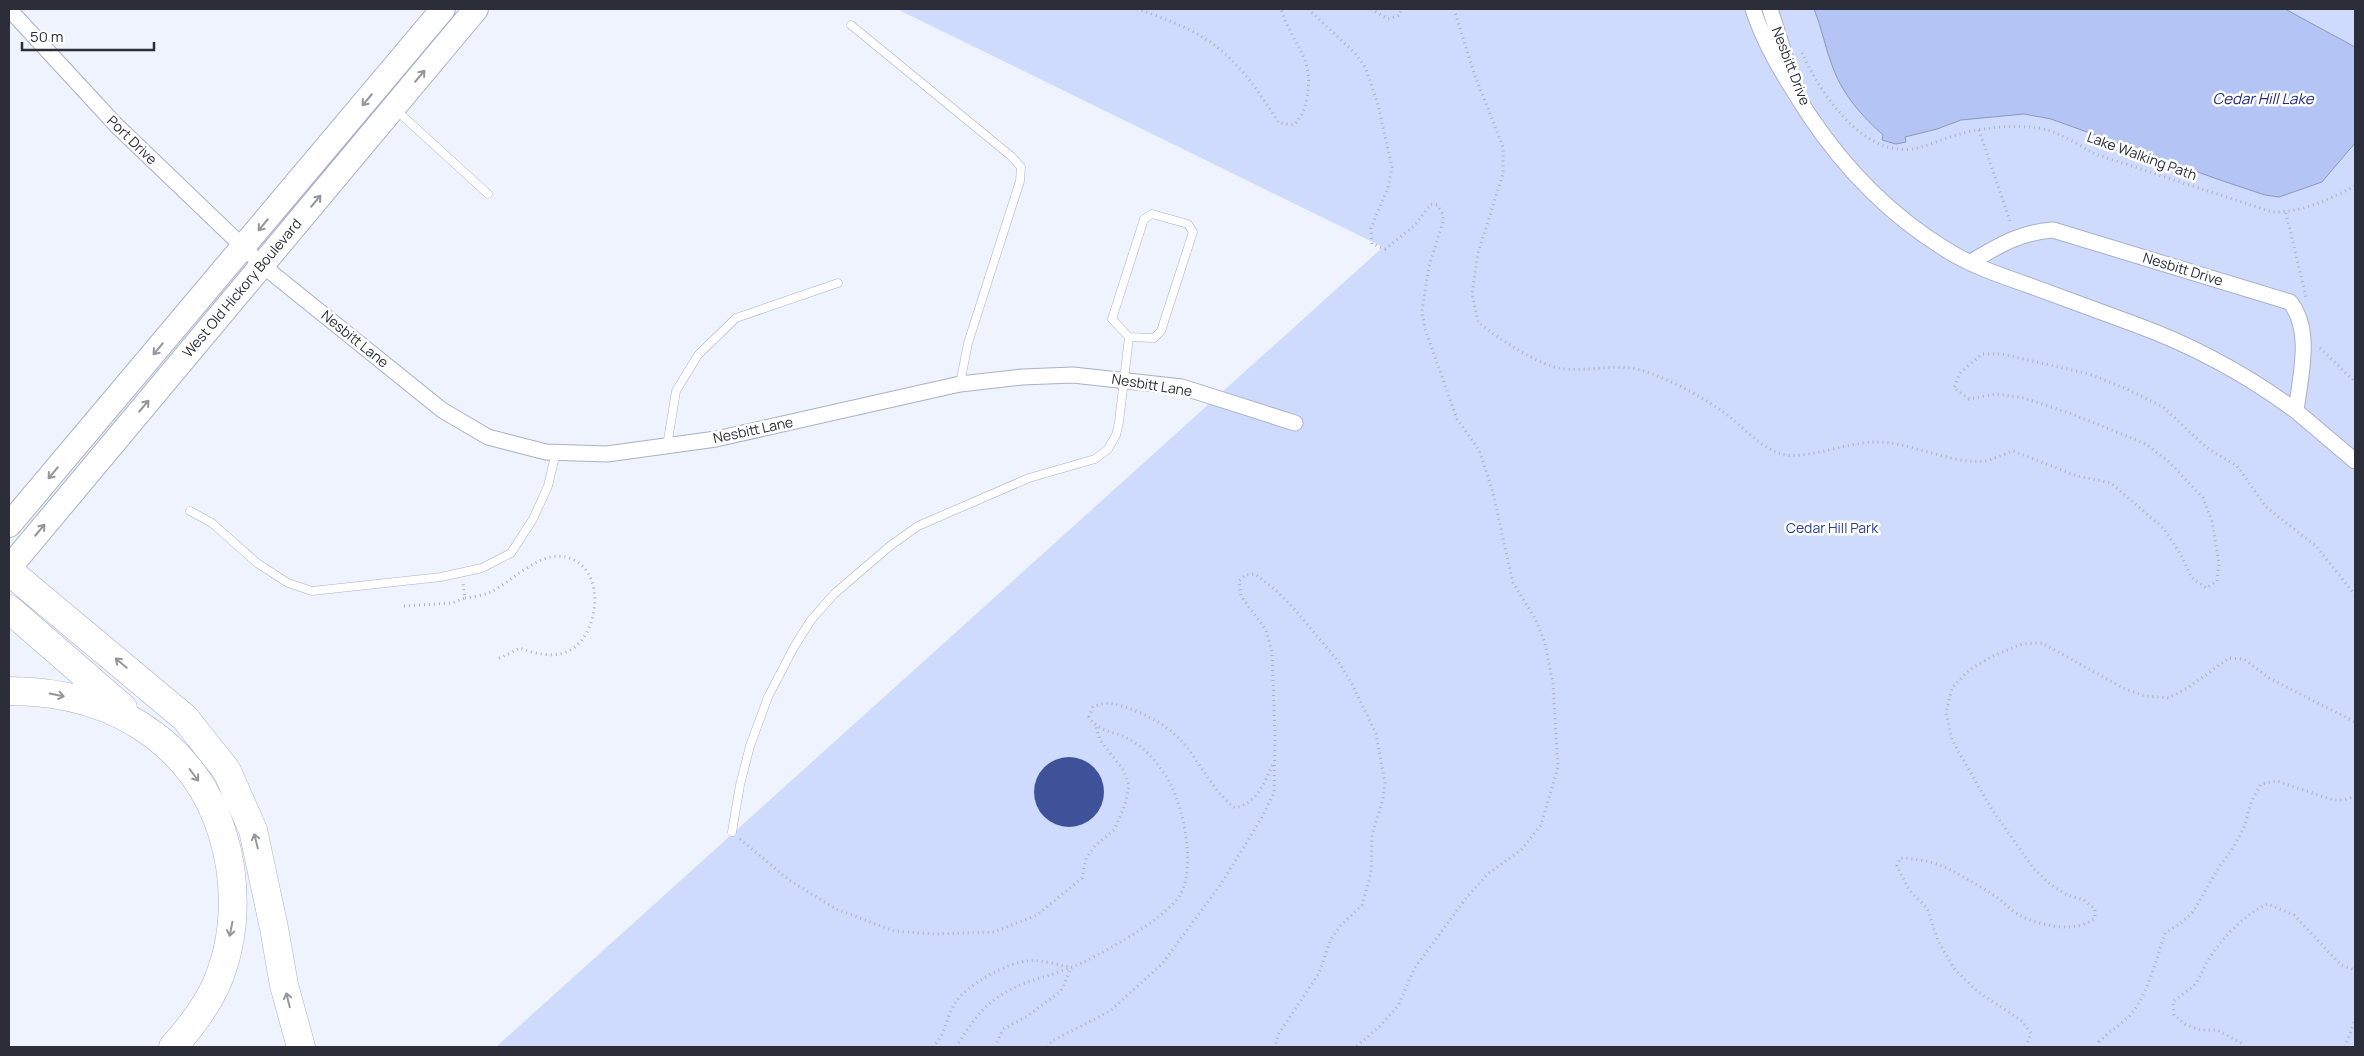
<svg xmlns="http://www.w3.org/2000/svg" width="2364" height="1056" font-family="Manrope,sans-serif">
  <rect width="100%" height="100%" fill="#eff3fd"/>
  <path fill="#cfdbfc" d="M897,9H2355V1047H496L1383,247Z"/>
  <path fill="#b4c5f5" stroke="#8b98bc" d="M1814,9H2285L2355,47V143L2322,182L2279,197L2265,195L2220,180L2051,119L2024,114L1961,120L1937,129L1905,137L1906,142L1896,144L1882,140L1883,135C1862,116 1843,95 1833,68C1825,48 1822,28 1814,9Z"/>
  <path fill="#3f5299" d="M1034 792a35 35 0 1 1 70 0a35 35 0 1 1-70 0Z"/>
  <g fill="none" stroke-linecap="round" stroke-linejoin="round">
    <defs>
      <path id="lane" d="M851,25L1011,156L1021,167L1020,181L968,343L960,384
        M395,109L488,194
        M667,446L676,391L698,355L736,318L838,283
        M190,511L212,523L257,563L288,583L312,591L441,577L482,568L511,553L533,519L548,486L556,452
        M732,832L740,785L750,746L768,697L794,647L811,620L834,594L890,546L918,526L1029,478L1095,459L1108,449L1116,435L1119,422L1129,337L1154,338L1161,331L1193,232L1188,224L1152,214L1144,219L1112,319L1129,337"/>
      <path id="street" d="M9,9L116,125L262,265L442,410L488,437L546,452L607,454L716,439L960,384L1022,377L1073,375L1182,387L1295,423
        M1753,9C1765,47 1788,82 1809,115C1845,169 1890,215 1945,249C1970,265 1999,275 2028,285C2063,298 2099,311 2134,324C2192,345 2246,374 2296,411
        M1770,9L1786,59
        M1971,262C1998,246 2020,232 2053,230L2290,302C2313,331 2300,377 2296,411L2355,461"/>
      <path id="primary" d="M9,525L443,9
        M9,568L476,9"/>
      <path id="highway" d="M9,571L185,718L227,771L253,830L274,928L284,985L301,1047
        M9,609L123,708
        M9,691C121,691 211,751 230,866C236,906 232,948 216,985C205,1009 190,1028 173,1047"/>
    </defs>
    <use href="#lane" stroke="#a8b0c8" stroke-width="9"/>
    <use href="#street" stroke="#a8b0c8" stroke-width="17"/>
    <use href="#primary" stroke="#a8b0c8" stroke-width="26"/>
    <use href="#highway" stroke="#a8b0c8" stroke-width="29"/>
    <path stroke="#acb0ba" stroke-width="3" stroke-dasharray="1 4" stroke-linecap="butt" d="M1137,9C1167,19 1202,32 1225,54C1247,73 1263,99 1279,123L1294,125C1302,115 1305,110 1307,97C1315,57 1291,43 1281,9
      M1308,9L1355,53L1365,67L1377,101L1392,167L1388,188L1371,228L1372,244L1385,249L1414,226L1431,204L1437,205L1443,214V222L1429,266L1422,311L1425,329L1457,419L1479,450L1492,489L1513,583L1535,618L1545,643L1553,684L1558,767L1541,825L1521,850L1489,873L1466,898L1414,969L1398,1006L1380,1026L1356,1047
      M1371,9L1388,19L1400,15L1401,9
      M1454,9L1474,73L1503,147V174L1478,253L1472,294L1478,322C1498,338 1538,366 1564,369C1594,372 1619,361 1650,373C1676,383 1703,397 1726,414C1743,427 1760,447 1781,454C1801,461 1850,442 1874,442C1910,441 1951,465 1985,461C1994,459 2004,454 2013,451L2077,476L2111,483L2164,529L2181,555L2192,578L2206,588L2217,581L2219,564L2212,521L2203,498L2168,461L2146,444L2072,414L2024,398L1996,394L1969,399L1954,388L1960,373L1982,354H2002L2089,374L2127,389L2163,407L2207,448L2237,466L2266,507L2317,547L2355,595
      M1802,53C1820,93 1862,156 1913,149C1929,146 1944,138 1960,134C1983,128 2012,124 2036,128C2057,130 2077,144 2095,154L2272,212C2301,213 2330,199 2355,186
      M1979,130L2011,224
      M2286,213L2306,297
      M2320,348L2355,382
      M465,598C472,597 481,596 488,593C513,583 543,544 574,560C604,575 599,628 575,647C560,659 536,655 520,648L498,659
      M404,606L453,603L465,598L463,583
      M740,839L789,880L836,909L894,931L935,934L994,932L1037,915L1082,878L1086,858L1095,846L1114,830L1120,817L1126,801L1129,785L1124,771L1100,740L1096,727
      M932,1047C946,1035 946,1017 955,1003C966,985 1008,962 1028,961C1041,959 1057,965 1070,967
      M956,1047C966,1031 978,1012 994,1000C1017,982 1044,978 1070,968C1097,957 1166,919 1180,895C1196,867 1184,812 1171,785C1162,767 1145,747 1127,738C1111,730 1100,733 1089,717L1093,707C1107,700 1118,704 1133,710C1155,718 1175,731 1189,750C1204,770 1215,793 1235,808C1259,802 1264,782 1274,762
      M995,1047L1003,1029L1026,1017L1061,991L1071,968
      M1047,1047L1052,1041L1110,1011L1162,964L1221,884L1261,819L1274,793L1275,736L1272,652L1266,630L1241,596L1239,581L1245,575L1255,574L1278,592L1296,611L1338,661L1352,684L1376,734L1385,783L1383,799L1372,835L1371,873L1362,905L1340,926L1330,941L1319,973L1278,1035L1275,1047
      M2026,1047L2031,1033L2022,1021L1977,991L1955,970L1938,941L1927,908L1909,890L1897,866L1900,858C1917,859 1933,861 1949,869C1964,877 1980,886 1995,896C2003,901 2010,910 2019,915C2040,926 2076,934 2095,918V909L2084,900L2067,895L2050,884L2034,869L1991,808L1952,740L1946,713L1952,688L1969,670L1993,656L2022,644L2042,643L2125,689L2145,696L2169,698L2189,687L2229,658L2244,659L2269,678L2355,722
      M2100,1047L2099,1042C2107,1033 2116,1028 2125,1020C2146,1003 2157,957 2165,933L2180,924L2193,912L2219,867L2232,850L2245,825L2251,802L2261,784L2277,781L2333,800H2344L2355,796
      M2244,1047L2243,1044L2217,1030H2200L2185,1024L2174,1015L2173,1002C2180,995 2193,988 2196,983C2201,976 2203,969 2207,962C2220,940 2244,914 2268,904L2294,915L2341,965L2355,970
      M2345,1047L2355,1020"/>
    <use href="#lane" stroke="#fff" stroke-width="8"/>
    <use href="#street" stroke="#fff" stroke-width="15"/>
    <use href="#primary" stroke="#fff" stroke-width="24"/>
    <use href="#highway" stroke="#fff" stroke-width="28"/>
  </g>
  <defs><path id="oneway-shaft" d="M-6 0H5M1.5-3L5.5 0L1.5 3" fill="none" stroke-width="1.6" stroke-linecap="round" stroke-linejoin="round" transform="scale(1.25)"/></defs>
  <g stroke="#95969c">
    <use href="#oneway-shaft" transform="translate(420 76) rotate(-50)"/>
    <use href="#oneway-shaft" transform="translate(367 100) rotate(130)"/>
    <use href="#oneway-shaft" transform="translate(316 201) rotate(-50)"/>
    <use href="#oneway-shaft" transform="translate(263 225) rotate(130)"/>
    <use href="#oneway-shaft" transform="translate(158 349) rotate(130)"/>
    <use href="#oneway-shaft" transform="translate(144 406) rotate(-50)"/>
    <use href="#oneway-shaft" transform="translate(53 473) rotate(130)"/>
    <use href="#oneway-shaft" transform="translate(40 530) rotate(-50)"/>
    <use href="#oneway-shaft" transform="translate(121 663) rotate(-140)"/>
    <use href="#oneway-shaft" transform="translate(57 695) rotate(11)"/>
    <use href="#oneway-shaft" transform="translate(194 775) rotate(53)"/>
    <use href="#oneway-shaft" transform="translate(256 841) rotate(-104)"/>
    <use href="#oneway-shaft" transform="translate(231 929) rotate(101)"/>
    <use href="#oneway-shaft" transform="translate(288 1000) rotate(-104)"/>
  </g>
  <g text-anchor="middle" stroke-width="5" stroke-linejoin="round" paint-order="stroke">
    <g font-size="14" fill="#2b2e38" stroke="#fff">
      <text transform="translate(1791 66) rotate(69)" y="5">Nesbitt Drive</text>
      <text transform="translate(132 140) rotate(44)" y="5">Port Drive</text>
      <text transform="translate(2142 156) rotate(20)" y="5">Lake Walking Path</text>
      <text transform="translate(2183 269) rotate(17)" y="5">Nesbitt Drive</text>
      <text transform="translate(242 288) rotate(-50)" y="5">West Old Hickory Boulevard</text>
      <text transform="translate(355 339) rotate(39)" y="5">Nesbitt Lane</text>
      <text transform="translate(1152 385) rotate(9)" y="5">Nesbitt Lane</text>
      <text transform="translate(753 430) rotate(-12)" y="5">Nesbitt Lane</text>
    </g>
    <g font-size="14" fill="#2a3c96" stroke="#fff">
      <text x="1832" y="533">Cedar Hill Park</text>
    </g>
    <g font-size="15" font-style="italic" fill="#1e2b83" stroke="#fff">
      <text x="2263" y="104">Cedar Hill Lake</text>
    </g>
  </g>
  <rect width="2364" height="1056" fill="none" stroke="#2b2e38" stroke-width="20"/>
  <path d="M22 42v8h132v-8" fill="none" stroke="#2b2e38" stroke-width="2.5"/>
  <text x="30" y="42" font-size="15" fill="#2b2e38" stroke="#ffffff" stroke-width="4" paint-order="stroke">50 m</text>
</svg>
